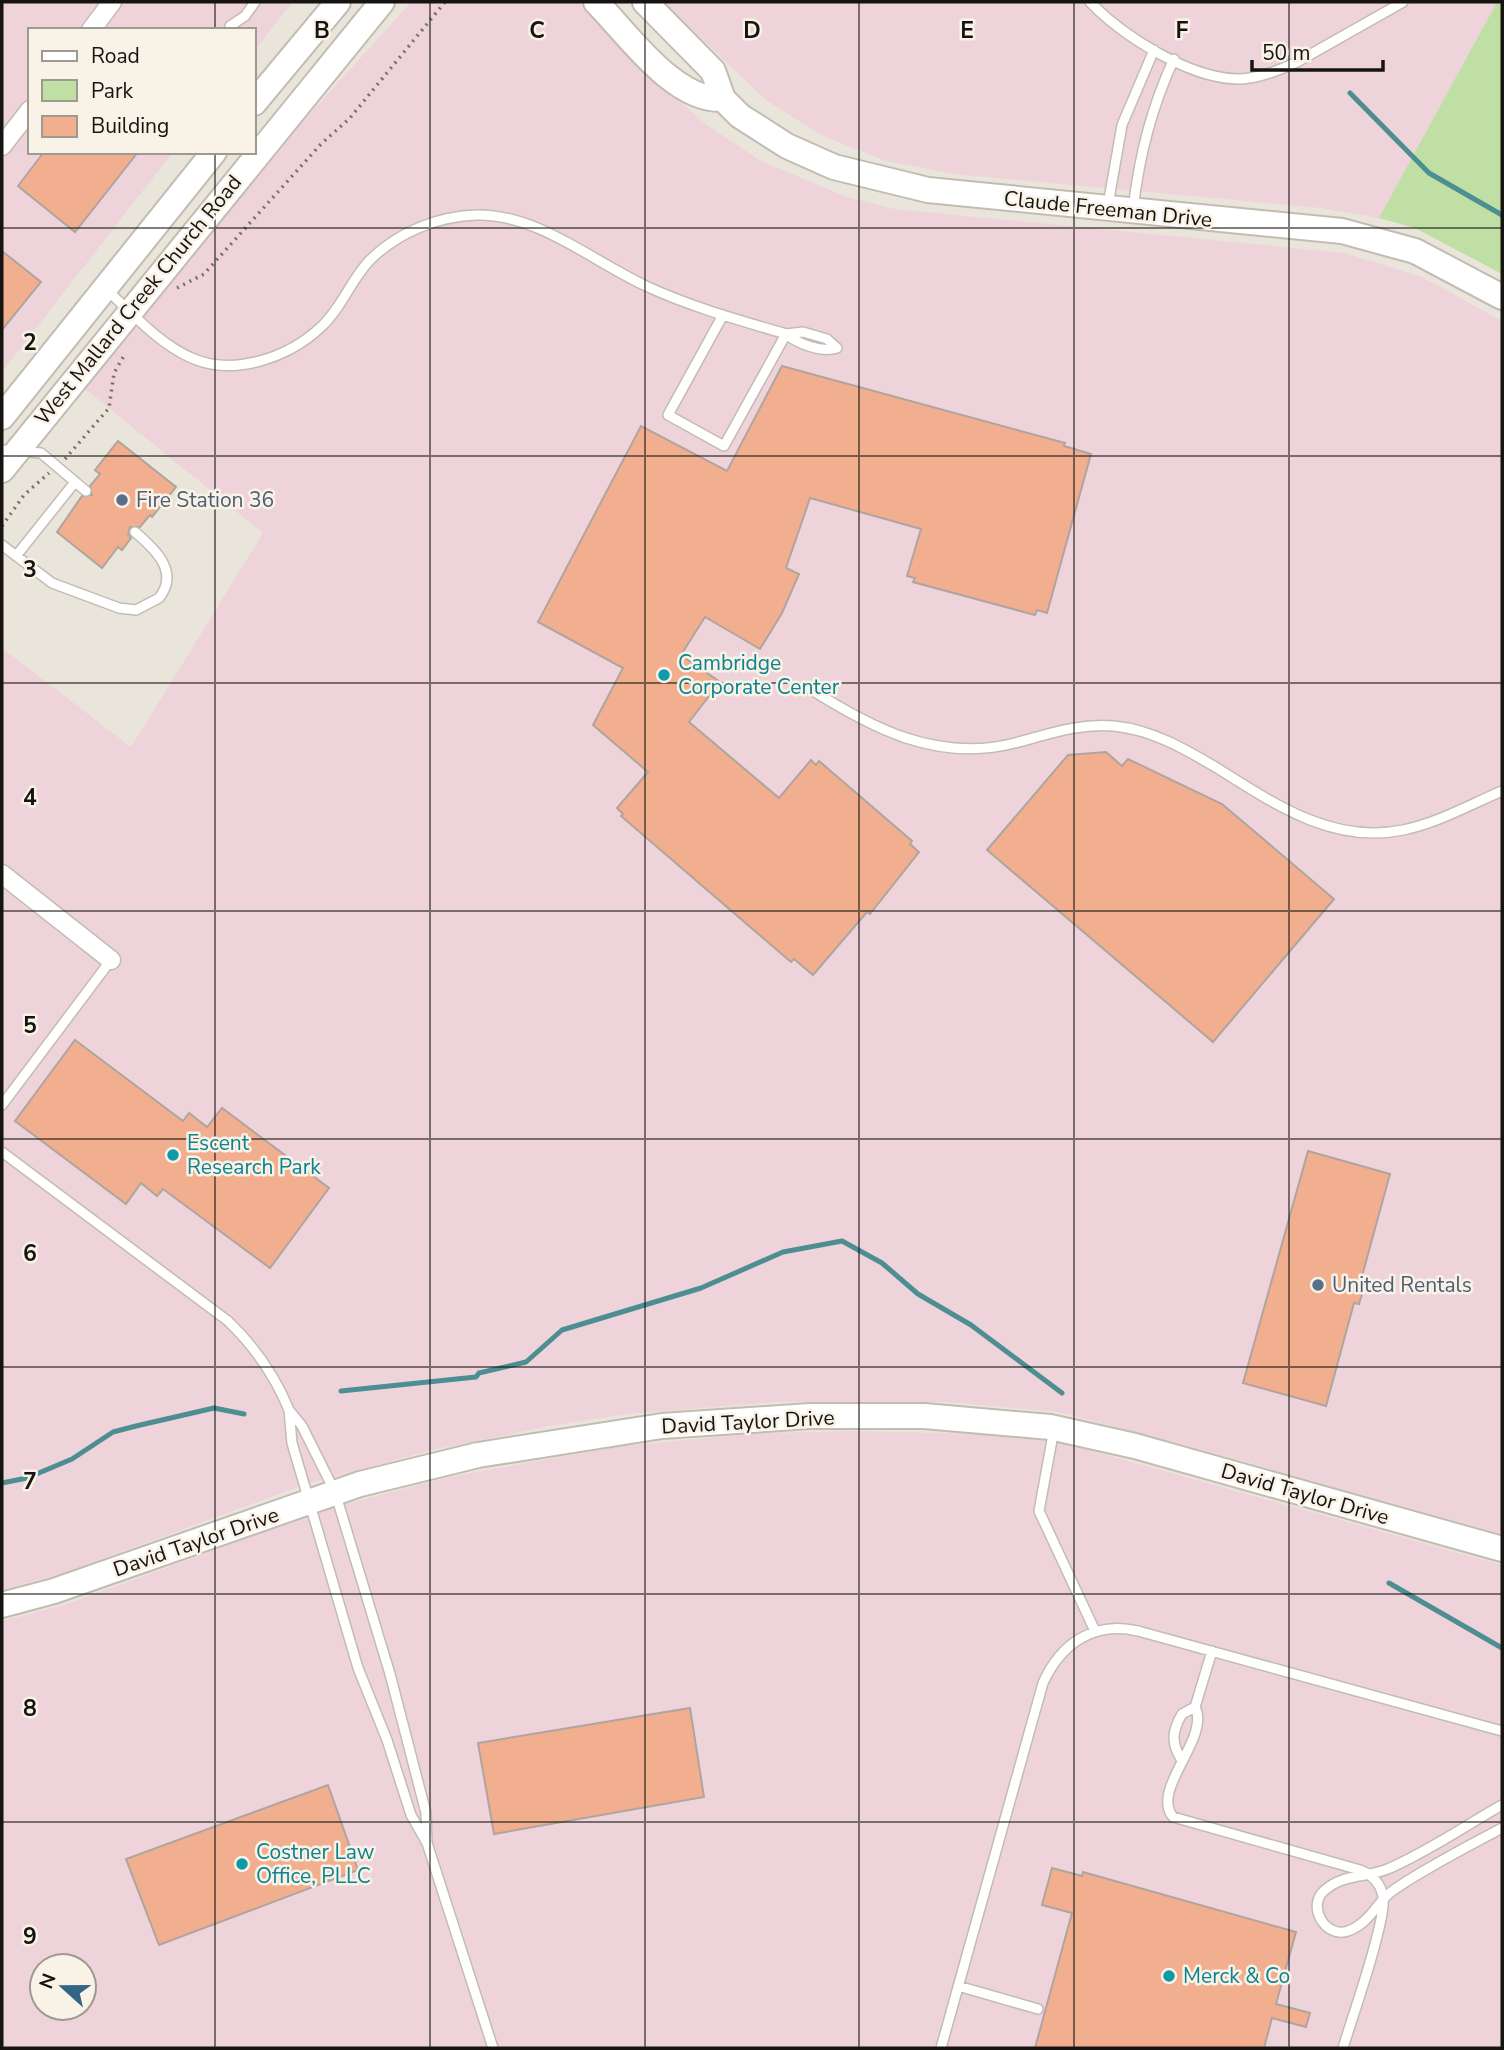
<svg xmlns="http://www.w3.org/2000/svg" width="1504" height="2050" font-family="'Nunito Sans',sans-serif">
  <rect width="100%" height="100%" fill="#eae5da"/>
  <path fill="#eed4da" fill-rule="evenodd" d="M2,2H293L254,51V30H30V152H173L2,372Z
    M411,2H578L656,80L707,125L763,162L847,197L895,209L1345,253L1422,277L1502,321V1534L1189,1446L1058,1412L945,1402H777L628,1414L550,1426L432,1450L307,1484L66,1572L2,1590V648L131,747L263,533L84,388L286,140Z
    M663,2H1497L1379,218L1320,208L954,174L886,161L823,136L767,101Z
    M853,1431L998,1434L1053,1440L1502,1565V2048H2V1621L64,1605L331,1508L448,1477L623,1446L760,1433ZM42,1966H84V2008H42Z"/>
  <path fill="#bfdfa4" d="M1497,2H1502V274L1415,228L1379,218Z"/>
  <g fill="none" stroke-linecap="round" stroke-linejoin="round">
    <path stroke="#4d8e92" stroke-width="5" d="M1350,93L1429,173L1502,215
      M341,1391L476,1377L479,1373L526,1362L562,1330L701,1288L783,1252L842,1241L882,1263L918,1294L971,1325L1062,1393
      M2,1483L27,1478L72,1459L113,1432L136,1426L214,1408L244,1414
      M1389,1583L1502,1648"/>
  </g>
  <path fill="#f2af8f" stroke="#b0a49f" stroke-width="2" d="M44,152H138L75,232L18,186Z
    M2,251L41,282L2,330Z
    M782,366L1065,443L1064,446L1091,454L1047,613L1037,610L1035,615L913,582L915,578L907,576L921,529L810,498L786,568L799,574L782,613L760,649L705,617L681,655L720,682L689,722L779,798L811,760L816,765L819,761L912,841L910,844L919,852L870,914L867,912L813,975L794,959L791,962L621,816L623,814L617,808L648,772L593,725L623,668L538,622L641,426L727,471Z
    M118,441L176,487L152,517L150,515L140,527H130L128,534L131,538L122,550L118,547L102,568L57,532L82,496L92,495L90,486L100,474L95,470Z
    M1106,752L1122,766L1128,759L1222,804L1334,899L1213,1042L987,850L1068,755Z
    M75,1040L183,1121L189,1113L207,1127L222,1108L329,1188L270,1268L163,1189L157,1196L141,1183L126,1204L15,1121Z
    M1308,1151L1390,1174L1362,1276L1367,1277L1359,1304L1354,1303L1326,1406L1243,1383Z
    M690,1708L704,1797L494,1834L478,1743Z
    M328,1785L358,1870L159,1945L126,1859Z
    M1052,1868L1082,1876L1083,1872L1296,1932L1276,2004L1310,2013L1306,2027L1272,2018L1264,2048H1035L1072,1913L1042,1905Z"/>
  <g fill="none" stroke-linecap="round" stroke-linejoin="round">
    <defs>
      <path id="lane" d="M1090,2C1123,36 1191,80 1241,79C1260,78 1280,70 1297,62L1403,2
        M230,26L245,16L255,2
        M1108,205L1122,125L1154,50
        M1133,210C1139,156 1151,108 1174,59
        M107,290C133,314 160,345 194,359C236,376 289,357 321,327C342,308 351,279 371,259C399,232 438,216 477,215C538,214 592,261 646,286C691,307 739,320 786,334L724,446L668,415L723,315
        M803,332L827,339L837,348C822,353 798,344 786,334Z
        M2,450L41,453L86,491
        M2,545L52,583L119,608L136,610L159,598C180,572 155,549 135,532
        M16,556L75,482
        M807,687C871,728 937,763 1015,743C1049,734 1079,723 1114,726C1153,730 1185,749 1217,768C1273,803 1333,845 1403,830C1438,823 1471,804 1502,791
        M2,1105L111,960
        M2,1152L228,1321C254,1346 275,1376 289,1410
        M289,1410L302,1426L335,1492L390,1674L426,1813L427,1843L411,1815L387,1740L358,1668L292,1443Z
        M1054,1429L1039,1511L1095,1631
        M1195,1707L1212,1651
        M1181,1759C1171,1743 1172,1731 1182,1714L1195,1707C1211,1738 1150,1789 1173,1817L1360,1870C1372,1875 1381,1883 1383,1897C1387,1919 1351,2021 1343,2048
        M1502,1805C1465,1826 1429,1851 1390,1868C1369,1878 1344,1873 1325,1890C1306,1905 1325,1939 1348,1931C1372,1922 1377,1900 1395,1889C1429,1866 1467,1847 1502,1828
        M427,1843L493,2048
        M958,1986L1038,2009
        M941,2048L1043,1683C1061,1643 1094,1621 1138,1631L1502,1731"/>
      <path id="street" d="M91,30L112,2
        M2,146L30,110
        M2,874L111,960"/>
      <path id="secondary" d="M596,2C627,33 674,102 723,99
        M645,2L713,71L723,99L740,116L787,146L834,167L928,190L1342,231L1415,251L1502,297
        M254,103L338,2
        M2,417L214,152
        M2,470L382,2
        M2,1605L54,1591L360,1484L478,1455L662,1426L810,1416H924L1050,1427L1135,1446L1502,1549"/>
    </defs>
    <use href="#lane" stroke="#c2bcb2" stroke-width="12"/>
    <use href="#street" stroke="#c2bcb2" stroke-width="21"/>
    <use href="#secondary" stroke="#c2bcb2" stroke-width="28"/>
    <path stroke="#76726b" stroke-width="3.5" stroke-dasharray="2 5" stroke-linecap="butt" d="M177,288L204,274L321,144L350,118L445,2
      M65,459L109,408L114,373L125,354
      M2,526L24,495L49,473"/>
    <use href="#lane" stroke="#fff" stroke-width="9"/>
    <use href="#street" stroke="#fff" stroke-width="18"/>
    <use href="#secondary" stroke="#fff" stroke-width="24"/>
  </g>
  <path fill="none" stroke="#161410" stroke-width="2" stroke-opacity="0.55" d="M215,2V30M430,2V2048M645,2V2048M859,2V2048M1074,2V2048M1289,2V2048M215,152V2048M2,228H1502M2,456H1502M2,683H1502M2,911H1502M2,1139H1502M2,1367H1502M2,1594H1502M2,1822H1502"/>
  <g fill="#5c6f8a" stroke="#f8f2e7" stroke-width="2.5">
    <circle cx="122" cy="500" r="7"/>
    <circle cx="1318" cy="1285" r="7"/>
  </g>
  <g fill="#0f9aa8" stroke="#f8f2e7" stroke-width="2.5">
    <circle cx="664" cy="675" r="7"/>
    <circle cx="173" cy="1155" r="7"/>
    <circle cx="242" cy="1864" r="7"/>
    <circle cx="1169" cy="1976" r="7"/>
  </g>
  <g text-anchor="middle" stroke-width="5" stroke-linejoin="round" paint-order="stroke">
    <g font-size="21" fill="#161410" stroke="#f8f2e7">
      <text transform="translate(1108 209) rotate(6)" y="7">Claude Freeman Drive</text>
      <text transform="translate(138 300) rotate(-51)" y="7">West Mallard Creek Church Road</text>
      <text transform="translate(748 1422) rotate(-3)" y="7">David Taylor Drive</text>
      <text transform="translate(1305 1494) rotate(16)" y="7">David Taylor Drive</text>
      <text transform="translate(196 1542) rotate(-19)" y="7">David Taylor Drive</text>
    </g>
    <g font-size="21" fill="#4e5e75" stroke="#f8f2e7" text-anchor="start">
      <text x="136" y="507">Fire Station 36</text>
      <text x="1332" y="1292">United Rentals</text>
    </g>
    <g font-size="21" fill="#0d838f" stroke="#f8f2e7" text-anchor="start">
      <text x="678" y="670">Cambridge<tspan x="678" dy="24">Corporate Center</tspan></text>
      <text x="187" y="1150">Escent<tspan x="187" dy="24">Research Park</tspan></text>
      <text x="256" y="1859">Costner Law<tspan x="256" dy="24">Office, PLLC</tspan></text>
      <text x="1183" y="1983">Merck &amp; Co</text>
    </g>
  </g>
  <g font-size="23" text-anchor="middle" font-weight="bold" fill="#161410" stroke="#f8f2e7" stroke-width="5" stroke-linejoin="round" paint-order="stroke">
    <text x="322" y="38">B</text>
    <text x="537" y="38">C</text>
    <text x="752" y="38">D</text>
    <text x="967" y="38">E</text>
    <text x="1182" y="38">F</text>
    <text x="30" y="350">2</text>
    <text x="30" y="577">3</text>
    <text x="30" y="805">4</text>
    <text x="30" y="1033">5</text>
    <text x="30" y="1261">6</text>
    <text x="30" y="1489">7</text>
    <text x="30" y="1716">8</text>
    <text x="30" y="1944">9</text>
  </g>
  <rect width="1504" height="2050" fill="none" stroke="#161410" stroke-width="7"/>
  <rect x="28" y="28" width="228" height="126" fill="#f8f2e7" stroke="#9e9991" stroke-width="2"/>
  <rect x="42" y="51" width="35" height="10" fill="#ffffff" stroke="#9e9991" stroke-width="2"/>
  <text x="91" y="63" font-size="21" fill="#161410">Road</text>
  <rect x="42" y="80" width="35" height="21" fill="#bfdfa4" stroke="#9e9991" stroke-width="2"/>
  <text x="91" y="98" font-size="21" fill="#161410">Park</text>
  <rect x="42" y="116" width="35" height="21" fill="#f2af8f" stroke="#9e9991" stroke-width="2"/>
  <text x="91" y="133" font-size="21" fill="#161410">Building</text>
  <g transform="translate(63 1987) rotate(291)"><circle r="33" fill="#f8f2e7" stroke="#9e9991" stroke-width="2"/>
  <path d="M0-5L12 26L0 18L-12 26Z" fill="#346583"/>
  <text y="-10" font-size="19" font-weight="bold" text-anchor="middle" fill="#161410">N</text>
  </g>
  <path d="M1252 60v10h131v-10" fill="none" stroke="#161410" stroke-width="3.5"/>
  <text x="1262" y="60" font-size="21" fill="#161410" stroke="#f8f2e7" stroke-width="5" paint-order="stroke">50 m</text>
</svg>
